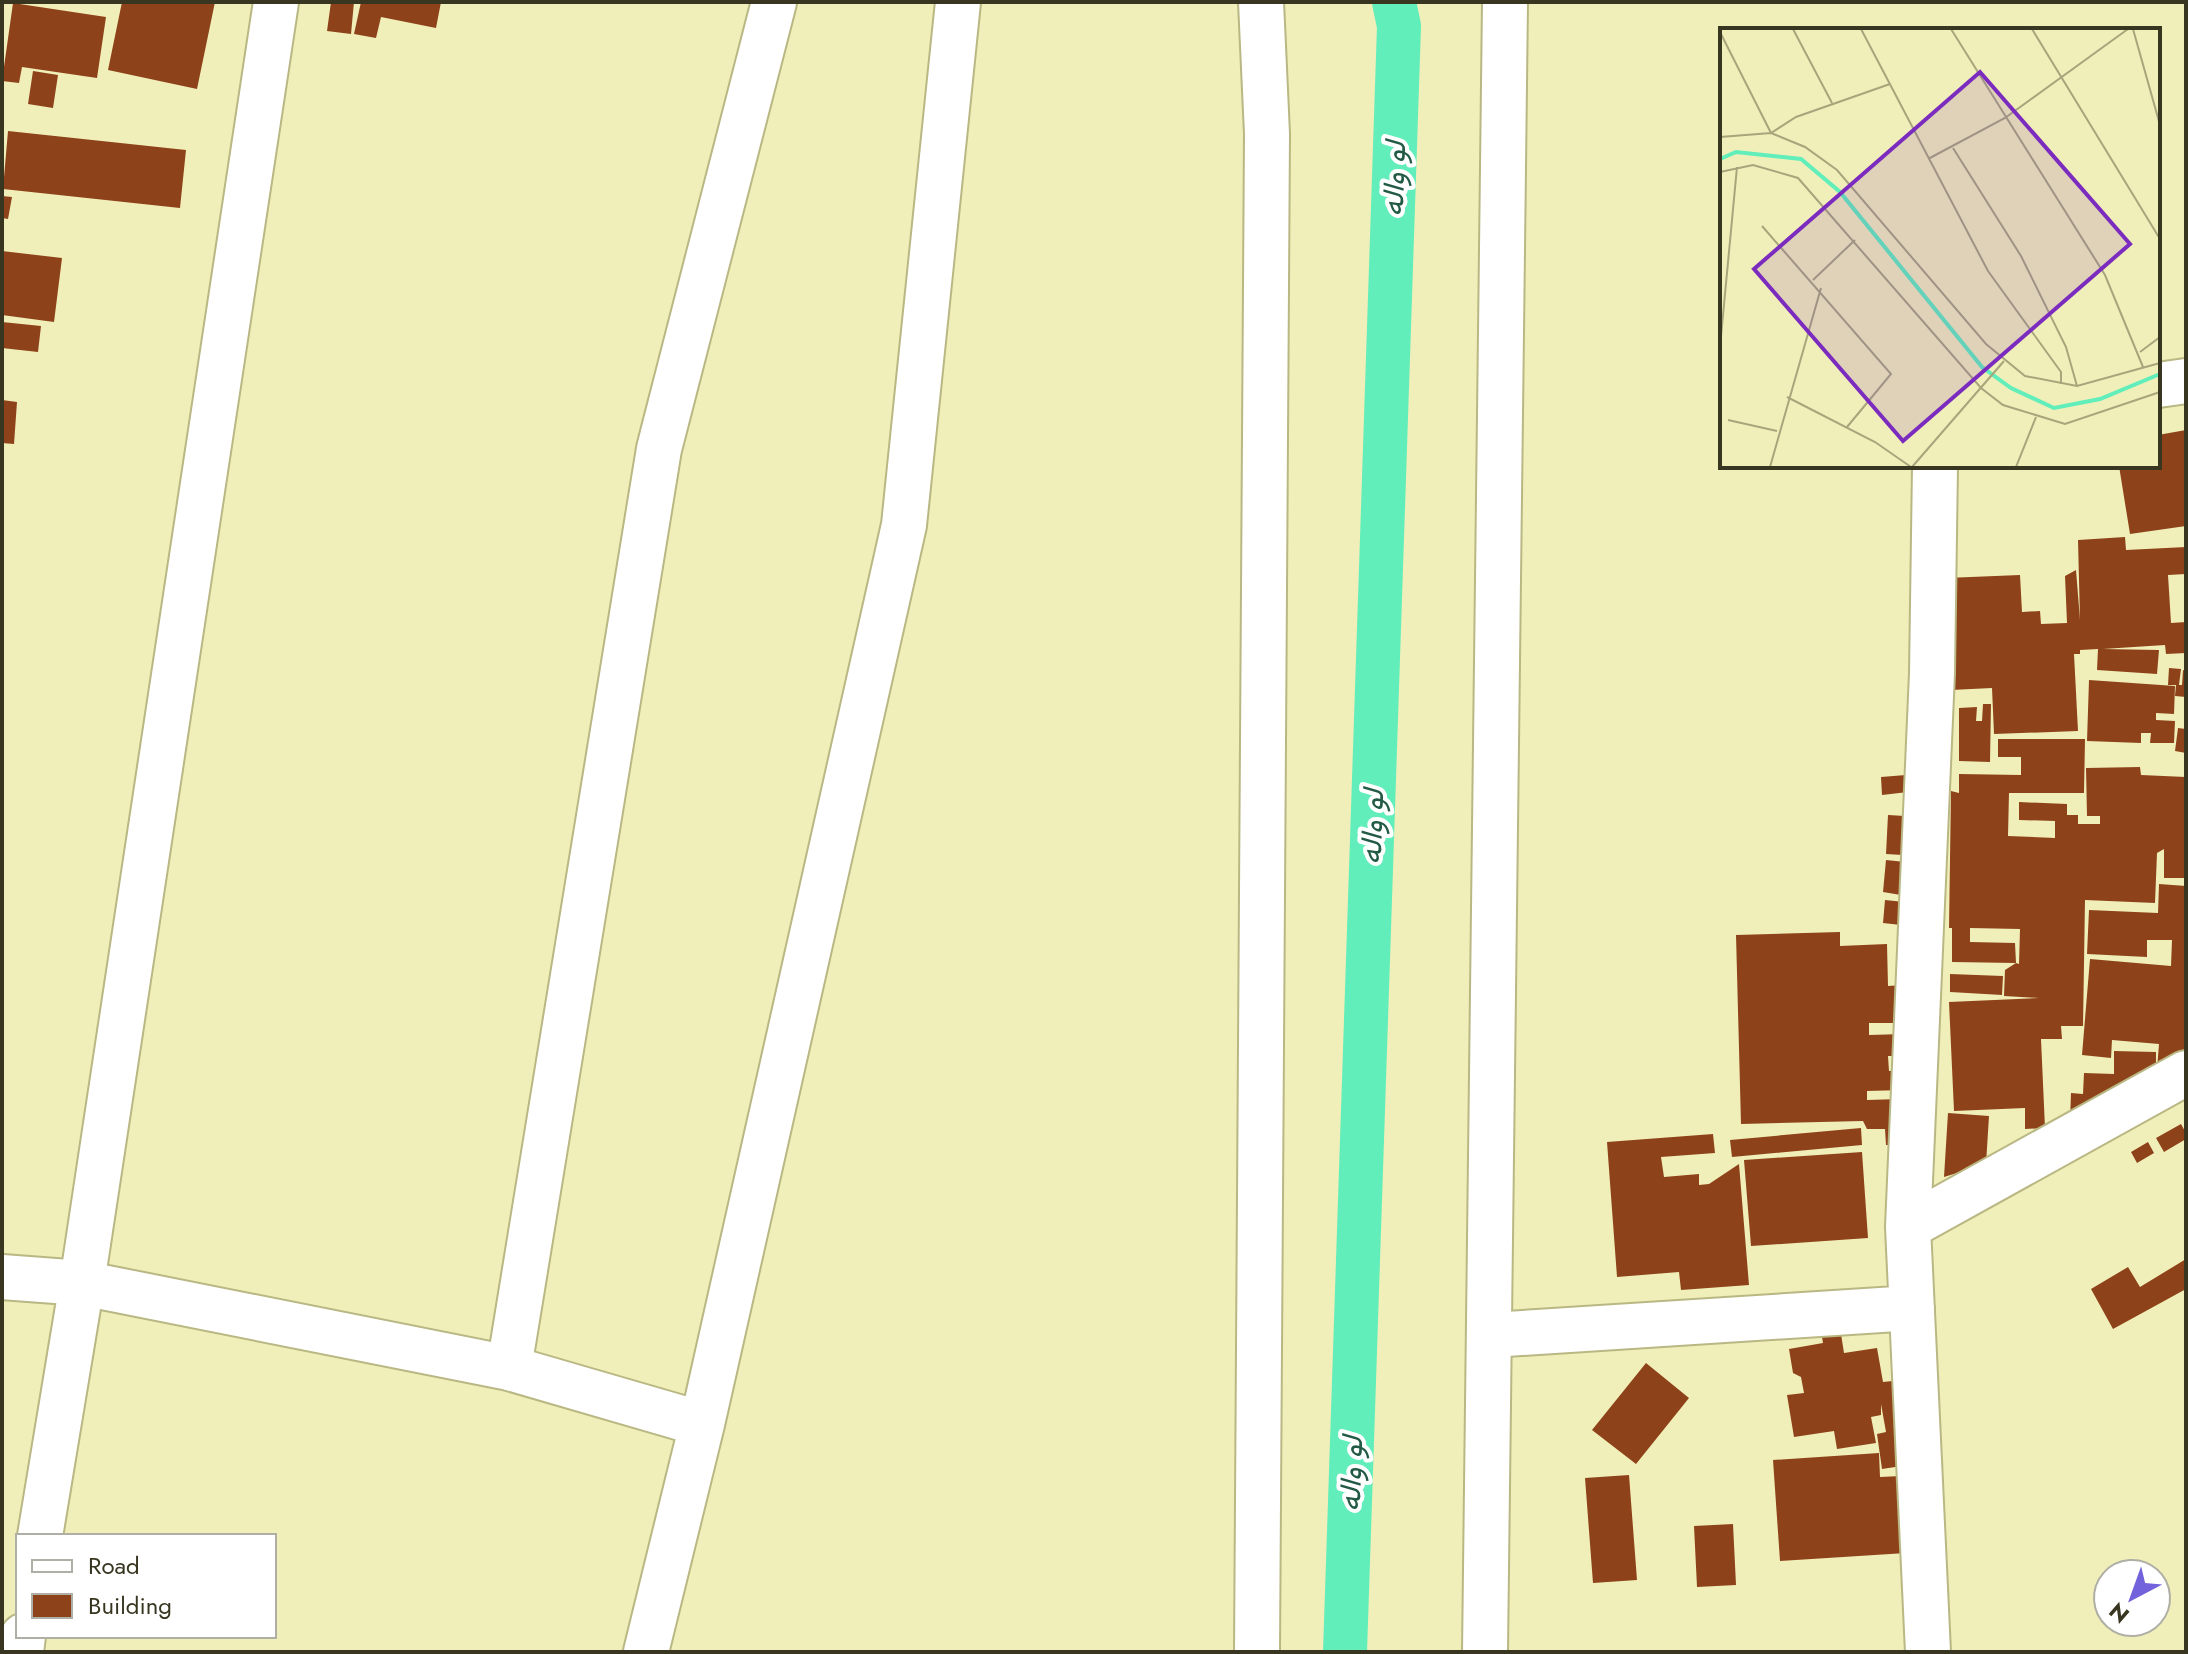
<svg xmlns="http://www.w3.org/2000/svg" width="2188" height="1654" font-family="Jost,Vazirmatn,sans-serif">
  <rect width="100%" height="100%" fill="#f1efb9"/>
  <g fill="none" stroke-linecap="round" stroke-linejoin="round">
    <path stroke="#61eeba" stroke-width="44" d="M1345,1652L1399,26L1394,2"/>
  </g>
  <path fill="#8e421a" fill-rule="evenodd" d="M122,2H215L197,89L108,70Z
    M331,2H354L351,34L327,31Z
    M361,2H441L436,28L381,17L376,38L354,34Z
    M13,3L106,17L97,78L22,67L19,83L2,81Z
    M33,71L58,75L53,108L28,104Z
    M8,131L186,150L180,208L3,189Z
    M2,196L12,197L8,219L2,218Z
    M2,251L62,258L54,322L2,315Z
    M2,322L41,326L38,352L2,348Z
    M2,400L17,402L14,444L2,443Z
    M2186,430V526L2130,534L2119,466H2158V435Z
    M2125,537L2126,550L2186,547V574L2168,575L2171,623L2186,622V653L2166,654L2165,645L2103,649L2159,650L2157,674L2097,670L2098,649L2080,650V654H2074L2078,731L1994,734L1992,688L1951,690L1946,578L2020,575L2022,612L2040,611L2041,624L2067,623L2065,576L2076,570L2080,620L2078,540Z
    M2169,668L2181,669L2179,685H2182L2183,670L2186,671V697L2175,696L2176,685H2168Z
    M2089,680L2175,686L2174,714L2156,713V720L2175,721L2174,743H2150L2151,733H2141V743L2087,741Z
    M1983,704H1991L1990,762L1959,761V708L1977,707L1976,721H1982Z
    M2178,728L2186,729V753L2175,751Z
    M1998,739H2085L2084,793H2009L2008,836L2055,838V821L2019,820V802L2067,804V815H2078V824H2100V816H2087L2086,768L2140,767L2141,775L2186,777V878H2164V849L2157,853L2155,903L2085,900L2083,1026H2061L2062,1039H2041L2045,1128L2025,1129V1108L1954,1111L1949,1002L2039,998L2004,996L2005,970L2016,963L1952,962V928H1949L1951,791L1959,793V774L2021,775V757H1998ZM1970,928L2020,929L2019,964L2016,963L2015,943L1970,942Z
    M1906,775L1908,792L1882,795L1881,777Z
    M1888,815L1905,816L1903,855L1886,854Z
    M1886,860L1905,862L1901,895L1883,892Z
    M2159,884L2186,886V1053L2157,1069L2159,1044L2112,1040L2111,1058L2082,1055L2090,959L2171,966L2172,940H2147V957L2087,954L2089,910L2158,913Z
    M1885,900L1904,902L1901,925L1883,923Z
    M1840,932V946L1887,944L1888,986L1903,985L1904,1023H1869V1035L1904,1034L1905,1056H1888L1889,1071L1903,1070V1090L1867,1091V1100L1900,1099L1902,1145H1886L1885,1129H1867L1863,1121L1741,1124L1736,935Z
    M1950,974L2003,976L2002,995L1950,992Z
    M2114,1051L2156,1052V1069L2070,1122L2071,1093L2083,1094L2084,1073L2114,1074Z
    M1948,1113L1989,1116L1986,1164L1944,1177Z
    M2181,1124L2186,1133V1139L2164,1152L2156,1138Z
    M1861,1128L1862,1145L1732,1157L1730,1140Z
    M1713,1134L1715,1153L1661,1157L1664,1177L1699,1174V1185L1709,1184L1739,1164L1749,1285L1681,1290L1679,1272L1617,1277L1607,1142Z
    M2148,1142L2154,1153L2137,1163L2131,1152Z
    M1862,1152L1868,1238L1751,1246L1744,1160Z
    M2186,1259V1289L2113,1329L2091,1289L2128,1267L2140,1287Z
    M1841,1334L1844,1353L1877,1348L1883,1382L1902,1380L1915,1464L1882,1469L1877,1434L1886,1432L1881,1404V1415L1871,1417L1876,1443L1837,1449L1834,1431L1794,1437L1787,1395L1804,1393L1801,1377L1793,1373L1789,1349L1823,1343L1822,1337Z
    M1646,1363L1689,1398L1636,1464L1592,1430Z
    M1879,1453L1880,1477L1901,1476L1906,1553L1780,1561L1773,1460Z
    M1629,1475L1637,1580L1593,1583L1585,1478Z
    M1733,1524L1736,1585L1697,1587L1694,1526Z"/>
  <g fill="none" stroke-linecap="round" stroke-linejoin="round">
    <defs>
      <path id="minor" d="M2158,385L2186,381
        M1908,1227L2186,1073
        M2,1277L82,1283L509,1368L702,1424
        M1491,1335L1912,1308
        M509,1368L659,449L774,2
        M40,1536L82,1283L276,2
        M21,1652L23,1636
        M646,1652L702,1424L904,525L958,2
        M1928,1652L1908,1227L1932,673L1935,466"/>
      <path id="tertiary" d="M1257,1652L1267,134L1261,2
        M1485,1652L1505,2"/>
    </defs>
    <use href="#minor" stroke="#b9b783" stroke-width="48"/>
    <use href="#tertiary" stroke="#b9b783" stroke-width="48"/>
    <use href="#minor" stroke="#fff" stroke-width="44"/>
    <use href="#tertiary" stroke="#fff" stroke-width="44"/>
  </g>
  <g text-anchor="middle" stroke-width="8" stroke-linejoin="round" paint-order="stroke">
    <g font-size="30" font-style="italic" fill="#225a45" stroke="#fff">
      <text transform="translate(1394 179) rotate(-88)" y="10">لو واله</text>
      <text transform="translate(1372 827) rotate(-88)" y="10">لو واله</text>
      <text transform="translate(1351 1474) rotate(-88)" y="10">لو واله</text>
    </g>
  </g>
  <g transform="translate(1720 28)">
    <rect width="440" height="440" fill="#f1efb9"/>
    <path fill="none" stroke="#61eeba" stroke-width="4" d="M0,131L16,124L81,131L120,164L262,339L291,360L334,380L380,371L440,346"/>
    <path fill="none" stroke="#a7a57c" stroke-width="2" d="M73,1L112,75M141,1L268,243L341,344V356M231,1L385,247L423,339M312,1L440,211M413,1L440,97M0,4L51,105L76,89L170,56M0,109L51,105L85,119L117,142L266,316L305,348L357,358L440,335M233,120L301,228L346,319L357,358M208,131L285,90L408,1M0,144L33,137L78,150L261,360L283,377L345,396L440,364M42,198L171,346L127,399M93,252L135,212M0,319L17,139M420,324L440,309M67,369L155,414L191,439M8,392L57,403M50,439L101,260M192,439L284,333M296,439L316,389"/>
    <path fill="#7b2cbf" fill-opacity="0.15" stroke="#7b2cbf" stroke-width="4" d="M260,44L410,216L183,413L34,241Z"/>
    <rect width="440" height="440" fill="none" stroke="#383621" stroke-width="4"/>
  </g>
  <rect width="2188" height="1654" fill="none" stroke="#383621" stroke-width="8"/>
  <rect x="16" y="1534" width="260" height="104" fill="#ffffff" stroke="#afafa6" stroke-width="2"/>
  <rect x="32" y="1560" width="40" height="12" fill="#ffffff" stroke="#afafa6" stroke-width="2"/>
  <text x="88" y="1574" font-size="24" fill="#383621">Road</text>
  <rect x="32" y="1594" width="40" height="24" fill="#8e421a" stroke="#afafa6" stroke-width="2"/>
  <text x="88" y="1614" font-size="24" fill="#383621">Building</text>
  <g transform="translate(2132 1598) rotate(221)"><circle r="38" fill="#ffffff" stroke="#afafa6" stroke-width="2"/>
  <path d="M0-6L14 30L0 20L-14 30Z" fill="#7262dc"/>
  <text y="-12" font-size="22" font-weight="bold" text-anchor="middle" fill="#383621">N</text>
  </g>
</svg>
